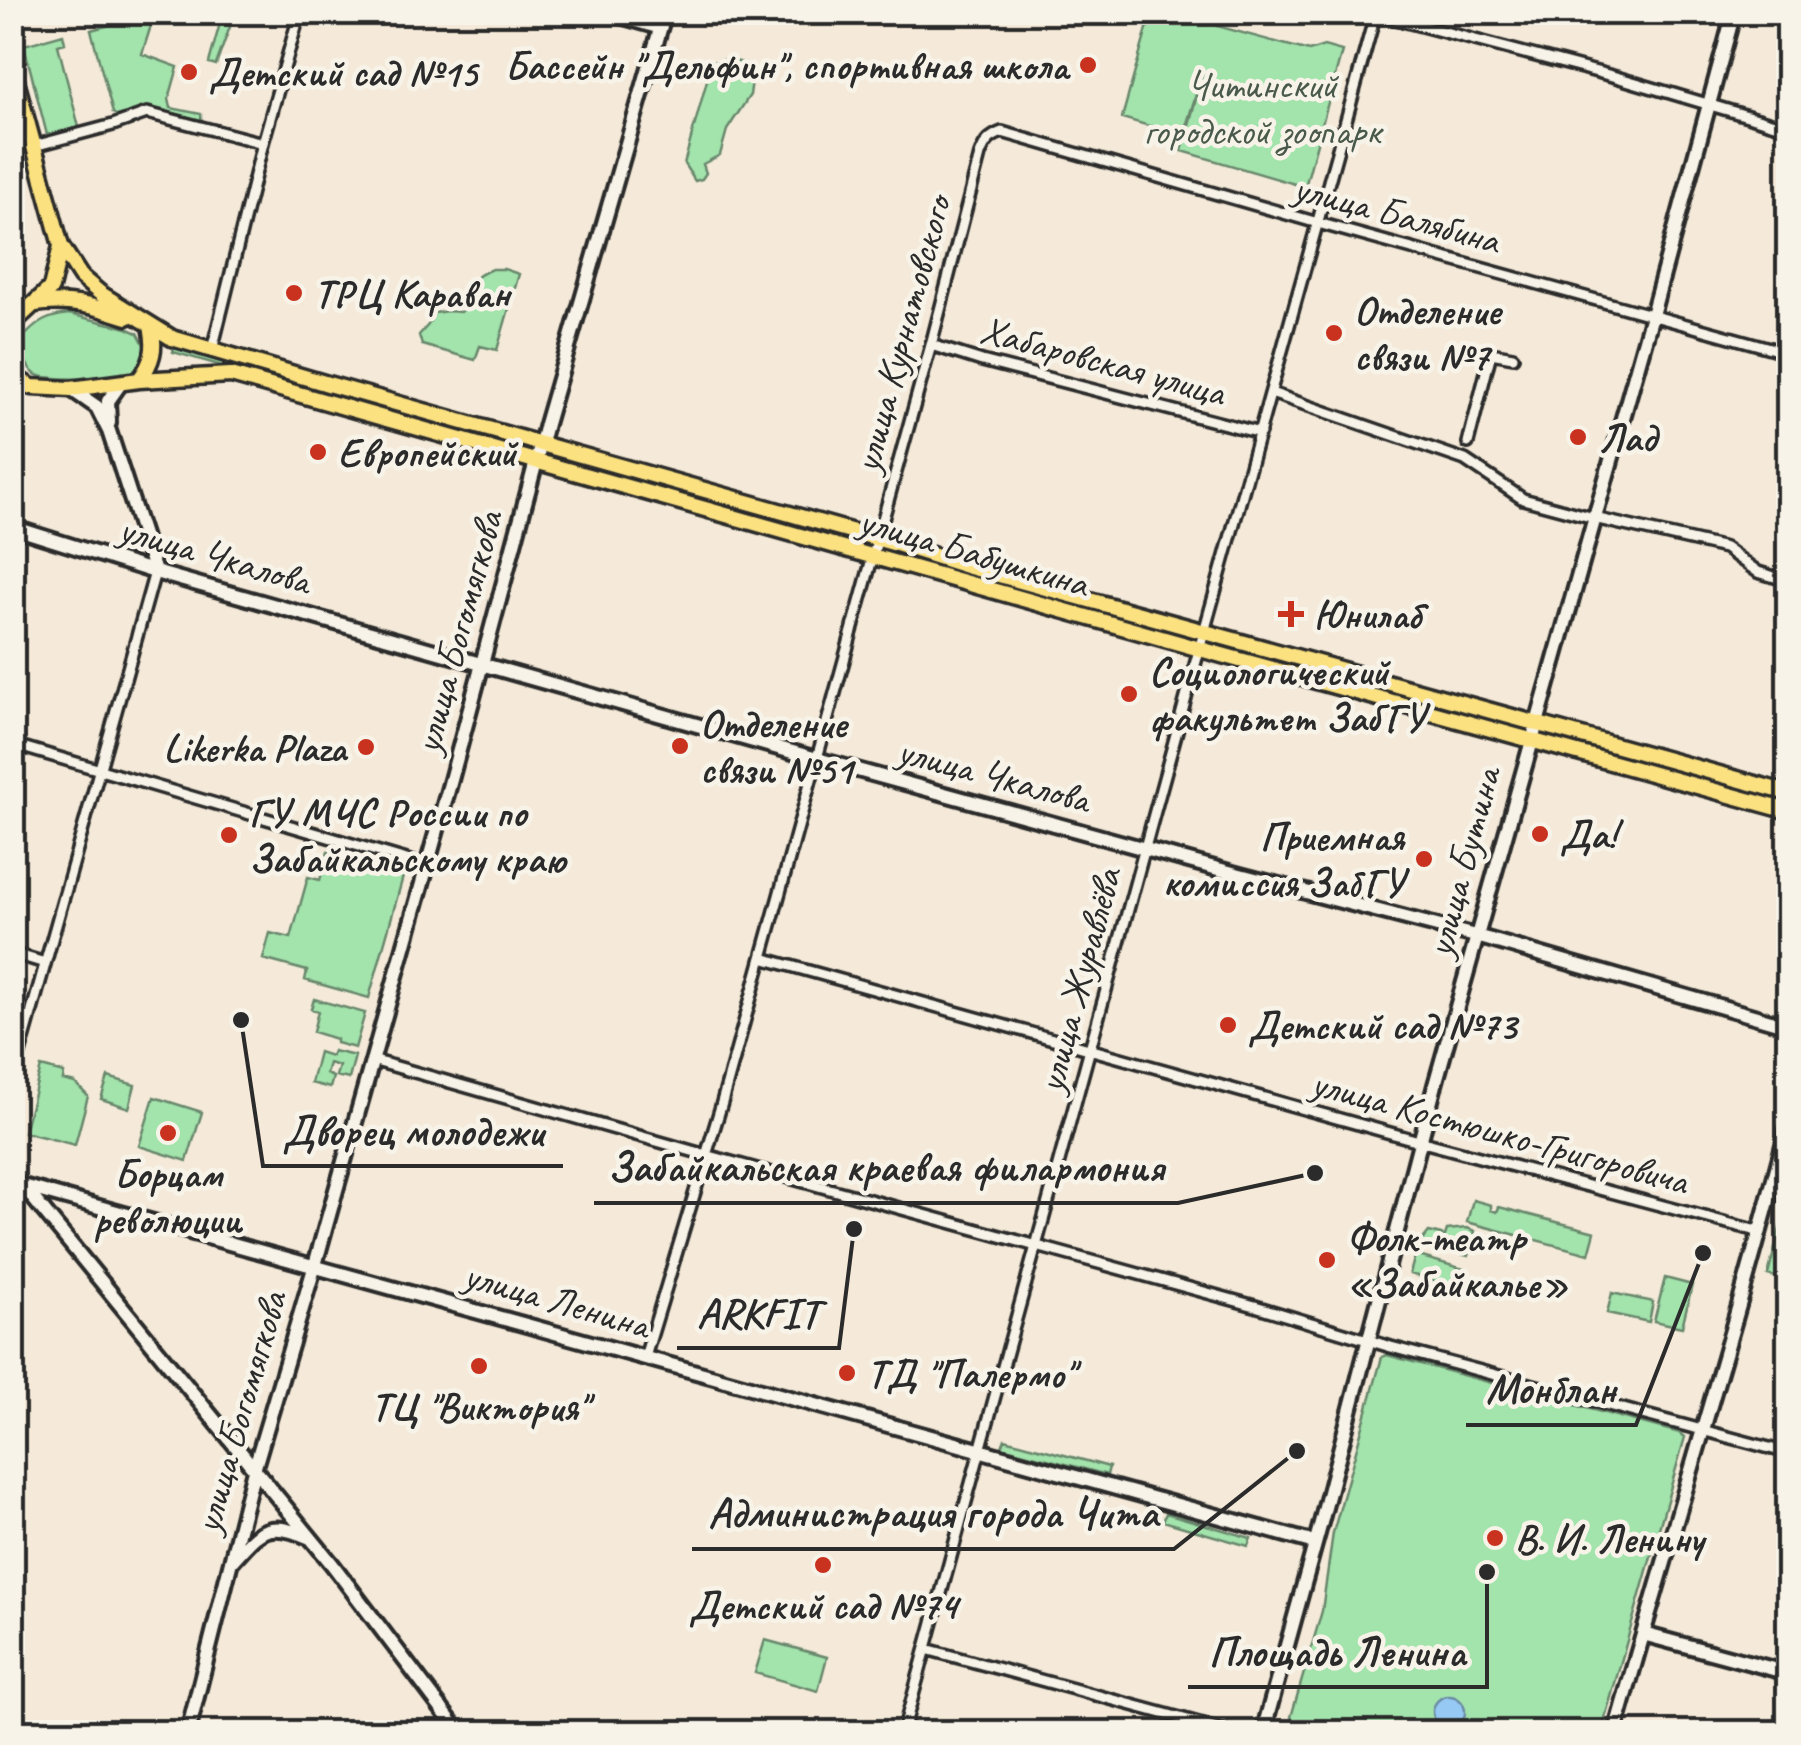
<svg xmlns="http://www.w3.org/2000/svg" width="1801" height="1745" font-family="Caveat,sans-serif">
  <rect width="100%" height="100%" fill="#f5ead9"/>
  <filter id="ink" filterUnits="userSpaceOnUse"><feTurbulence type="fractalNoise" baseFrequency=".01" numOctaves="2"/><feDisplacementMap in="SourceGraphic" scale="20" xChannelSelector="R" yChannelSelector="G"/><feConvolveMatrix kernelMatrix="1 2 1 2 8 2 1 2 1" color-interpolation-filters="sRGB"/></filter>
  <g filter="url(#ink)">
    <path fill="#a3e3ac" stroke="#67876c" stroke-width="2.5" d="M116,13H155L142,54L178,67L169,99L171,108L201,114L202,123L145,109L117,116L113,113L91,30L117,23Z
      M192,13H235L216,65L209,63L220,23Z
      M1105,13H1221L1217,26L1309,51L1324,46L1342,51L1305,187L1182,151L1203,72L1183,136L1122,118L1148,25Z
      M63,34L65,43L58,45L79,127L47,135L24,45Z
      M727,59L754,66L750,95L727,130L720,155L703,164L706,173L702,179L695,181L684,164L712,62Z
      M492,269H504L519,274L497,350L480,346L475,360L422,345L419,335L428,325L434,313L447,311L461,312C469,304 465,300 468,290C472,278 482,273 492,269Z
      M69,314L127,328L138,333L148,352C145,362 139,371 128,375C116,379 45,381 35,374C23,364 24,352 23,338C37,322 48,316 69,314Z
      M175,344L503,438L501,445L173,352Z
      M565,462L616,475L621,474L848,537L812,529L802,530Z
      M1223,641L1519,724L1491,718L1483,720L1221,647Z
      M1556,737L1581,745L1587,744L1788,800V806L1556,739Z
      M328,852L404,873L369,998L305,980L307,971L263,959L270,933L291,938L308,877L320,880Z
      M314,999L365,1013L355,1048L336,1043V1039L313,1032L318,1011L311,1009Z
      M333,1051L355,1056L349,1079L336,1076L339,1066L329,1063L326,1074L333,1077L330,1088L311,1083L319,1052L331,1056Z
      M41,1067L64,1073L63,1080L75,1083L88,1096L75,1145L24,1132Z
      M108,1077L135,1085L129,1108L101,1099Z
      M154,1097L202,1112L187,1161L139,1146Z
      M1788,1197V1280L1768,1275Z
      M1473,1200L1491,1205V1210L1497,1212L1499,1207L1595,1232L1589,1254L1467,1222Z
      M1467,1228L1475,1231L1468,1256L1420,1243L1429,1232L1445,1236L1447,1230Z
      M1415,1255L1464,1269L1459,1288L1410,1274Z
      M1665,1278L1692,1285L1682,1327L1654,1321Z
      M1612,1293L1653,1302L1649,1322L1607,1313Z
      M1387,1355L1680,1433L1685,1437L1601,1732H1345L1304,1721L1294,1722L1291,1717L1322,1611L1333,1533L1382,1357Z
      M1005,1439L1109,1467L1107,1475L1002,1447Z
      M1166,1513L1251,1538L1248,1546L1163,1521Z
      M765,1640L827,1657L818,1691L755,1673Z"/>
    <path fill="#96c9f3" stroke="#6b8aa3" stroke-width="2.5" d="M1433 1712a16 16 0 1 1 32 0a16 16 0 1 1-32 0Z"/>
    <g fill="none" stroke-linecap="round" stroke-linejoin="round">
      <defs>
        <path id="street" d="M599,12L659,29
          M1376,14L1616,77L1788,128
          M34,146L113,125L147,113L263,143
          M931,345L982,361L1260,433
          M212,350L263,143L300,12
          M1271,393L1465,460L1523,499L1594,518L1725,548L1758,572L1788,581
          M1468,443L1491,353L1513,357
          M12,744L427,866
          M12,953L45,963
          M762,958L1419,1141L1761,1232
          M372,1060L706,1155L1255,1306L1391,1347L1788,1453
          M12,1082L155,572
          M645,1357L721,1106L931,345L980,155C985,142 989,137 1002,132L1318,223L1788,353
          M926,1649L1232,1732
          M456,1727L478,1732
          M903,1732L1204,632L1376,12"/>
        <path id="secondary" d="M71,389L97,407L109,431L155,572
          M109,423L108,401L120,384
          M12,527L155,572L817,759L1240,875L1487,939L1788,1026
          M12,1183L1315,1543
          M25,1188L332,1564L459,1732
          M232,1561C259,1531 267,1519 308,1537
          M1643,1634L1788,1673
          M188,1732L254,1470L315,1265L451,780L546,424L665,12
          M1263,1732L1322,1519L1435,1085L1652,315L1734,12
          M1615,1732C1672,1530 1735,1330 1788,1126"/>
        <path id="primary" d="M12,66L61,246L81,277L101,294L172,338L328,384L900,545L970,567L1788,793
          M35,304C68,299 95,306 127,317
          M12,324L51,288L61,246
          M12,372L19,380L32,387L71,389L139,380L231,375L1200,649L1788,811
          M139,380C153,362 156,348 151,326"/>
      </defs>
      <use href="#street" stroke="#2b2b2b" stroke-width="16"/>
      <use href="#secondary" stroke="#2b2b2b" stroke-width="20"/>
      <use href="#primary" stroke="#2b2b2b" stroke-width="21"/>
      <use href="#street" stroke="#f7f3e8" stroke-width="9"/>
      <use href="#secondary" stroke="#f7f3e8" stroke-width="12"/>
      <use href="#primary" stroke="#fbe180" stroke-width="14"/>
    </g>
  </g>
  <g fill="#c8321e" stroke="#f7f3e8" stroke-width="4">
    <circle cx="1088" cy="65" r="10"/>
    <circle cx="189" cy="72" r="10"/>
    <circle cx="294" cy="293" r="10"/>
    <circle cx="1334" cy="333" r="10"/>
    <circle cx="1578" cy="437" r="10"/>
    <circle cx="318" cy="452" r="10"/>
    <path d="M1286 599h10v10h10v10h-10v10h-10v-10h-10v-10h10z"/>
    <circle cx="1129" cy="694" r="10"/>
    <circle cx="680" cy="746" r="10"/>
    <circle cx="366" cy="747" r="10"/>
    <circle cx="1540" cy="834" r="10"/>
    <circle cx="229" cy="835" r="10"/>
    <circle cx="1424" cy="859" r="10"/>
    <circle cx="1228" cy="1025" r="10"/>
    <circle cx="168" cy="1133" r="10"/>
    <circle cx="1327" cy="1260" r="10"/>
    <circle cx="479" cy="1366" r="10"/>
    <circle cx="847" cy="1373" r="10"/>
    <circle cx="1495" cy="1538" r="10"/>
    <circle cx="823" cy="1565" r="10"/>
  </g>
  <g text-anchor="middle" stroke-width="9" stroke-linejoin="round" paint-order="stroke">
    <g font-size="40" font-weight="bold" fill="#2b2b2b" stroke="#f7f3e8" text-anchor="start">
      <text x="1068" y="79" text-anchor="end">Бассейн "Дельфин", спортивная школа</text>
      <text x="209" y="86">Детский сад №15</text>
      <text x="314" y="307">ТРЦ Караван</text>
      <text x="1354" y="324">Отделение<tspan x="1354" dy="46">связи №7</tspan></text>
      <text x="1598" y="451">Лад</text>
      <text x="338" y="466">Европейский</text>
      <text x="1314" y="628">Юнилаб</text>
      <text x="1149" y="685">Социологический<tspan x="1149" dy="46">факультет ЗабГУ</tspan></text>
      <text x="700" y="737">Отделение<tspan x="700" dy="46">связи №51</tspan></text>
      <text x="346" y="761" text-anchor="end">Likerka Plaza</text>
      <text x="249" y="826">ГУ МЧС России по<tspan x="249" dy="46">Забайкальскому краю</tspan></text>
      <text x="1560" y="848">Да!</text>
      <text x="1404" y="850" text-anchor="end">Приемная<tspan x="1404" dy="46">комиссия ЗабГУ</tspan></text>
      <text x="1248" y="1039">Детский сад №73</text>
      <text x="168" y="1187" text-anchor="middle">Борцам<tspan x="168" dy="46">революции</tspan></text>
      <text x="1347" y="1251">Фолк-театр<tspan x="1347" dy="46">«Забайкалье»</tspan></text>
      <text x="867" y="1387">ТД "Палермо"</text>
      <text x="479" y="1420" text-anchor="middle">ТЦ "Виктория"</text>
      <text x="1515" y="1552">В. И. Ленину</text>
      <text x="823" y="1619" text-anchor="middle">Детский сад №74</text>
    </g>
    <g font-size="40" fill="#49594b" stroke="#f7f3e8">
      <text x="1262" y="98">Читинский<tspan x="1262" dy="46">городской зоопарк</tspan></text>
    </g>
    <g font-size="40" fill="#2b2b2b" stroke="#f7f3e8">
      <text transform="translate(1397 213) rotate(15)" y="14">улица Балябина</text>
      <text transform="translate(901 334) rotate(-75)" y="14">улица Курнатовского</text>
      <text transform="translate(1103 360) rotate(15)" y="14">Хабаровская улица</text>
      <text transform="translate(974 551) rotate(16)" y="14">улица Бабушкина</text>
      <text transform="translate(215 554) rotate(16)" y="14">улица Чкалова</text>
      <text transform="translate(457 632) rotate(-75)" y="14">улица Богомягкова</text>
      <text transform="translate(994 774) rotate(15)" y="14">улица Чкалова</text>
      <text transform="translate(1462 862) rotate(-75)" y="14">улица Бутина</text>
      <text transform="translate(1078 980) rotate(-75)" y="14">улица Журавлёва</text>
      <text transform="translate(1500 1131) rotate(15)" y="14">улица Костюшко-Григоровича</text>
      <text transform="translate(557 1299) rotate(16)" y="14">улица Ленина</text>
      <text transform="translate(239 1412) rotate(-74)" y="14">улица Богомягкова</text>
    </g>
  </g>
  <path fill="none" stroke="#2b2b2b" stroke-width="4" d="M241 1020L263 1166H563M1315 1173L1178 1203H594M854 1229L839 1348H677M1703 1253L1636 1425H1466M1297 1451L1174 1549H692M1487 1572L1487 1687H1188"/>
  <g fill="#2b2b2b" stroke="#f7f3e8" stroke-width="4">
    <circle cx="241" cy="1020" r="10"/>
    <circle cx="1315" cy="1173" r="10"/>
    <circle cx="854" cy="1229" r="10"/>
    <circle cx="1703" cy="1253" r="10"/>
    <circle cx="1297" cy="1451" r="10"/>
    <circle cx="1487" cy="1572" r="10"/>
  </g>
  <g font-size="42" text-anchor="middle" font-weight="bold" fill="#2b2b2b" stroke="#f7f3e8" stroke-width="9" stroke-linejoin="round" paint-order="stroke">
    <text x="413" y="1145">Дворец молодежи</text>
    <text x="886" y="1181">Забайкальская краевая филармония</text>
    <text x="758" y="1327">ARKFIT</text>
    <text x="1551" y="1403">Монблан</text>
    <text x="933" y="1527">Администрация города Чита</text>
    <text x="1337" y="1666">Площадь Ленина</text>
  </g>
  <rect width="1801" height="1745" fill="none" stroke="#f7f3e8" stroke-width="50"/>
  <rect x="25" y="25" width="1751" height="1695" fill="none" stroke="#2b2b2b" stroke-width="4" filter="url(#ink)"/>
</svg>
